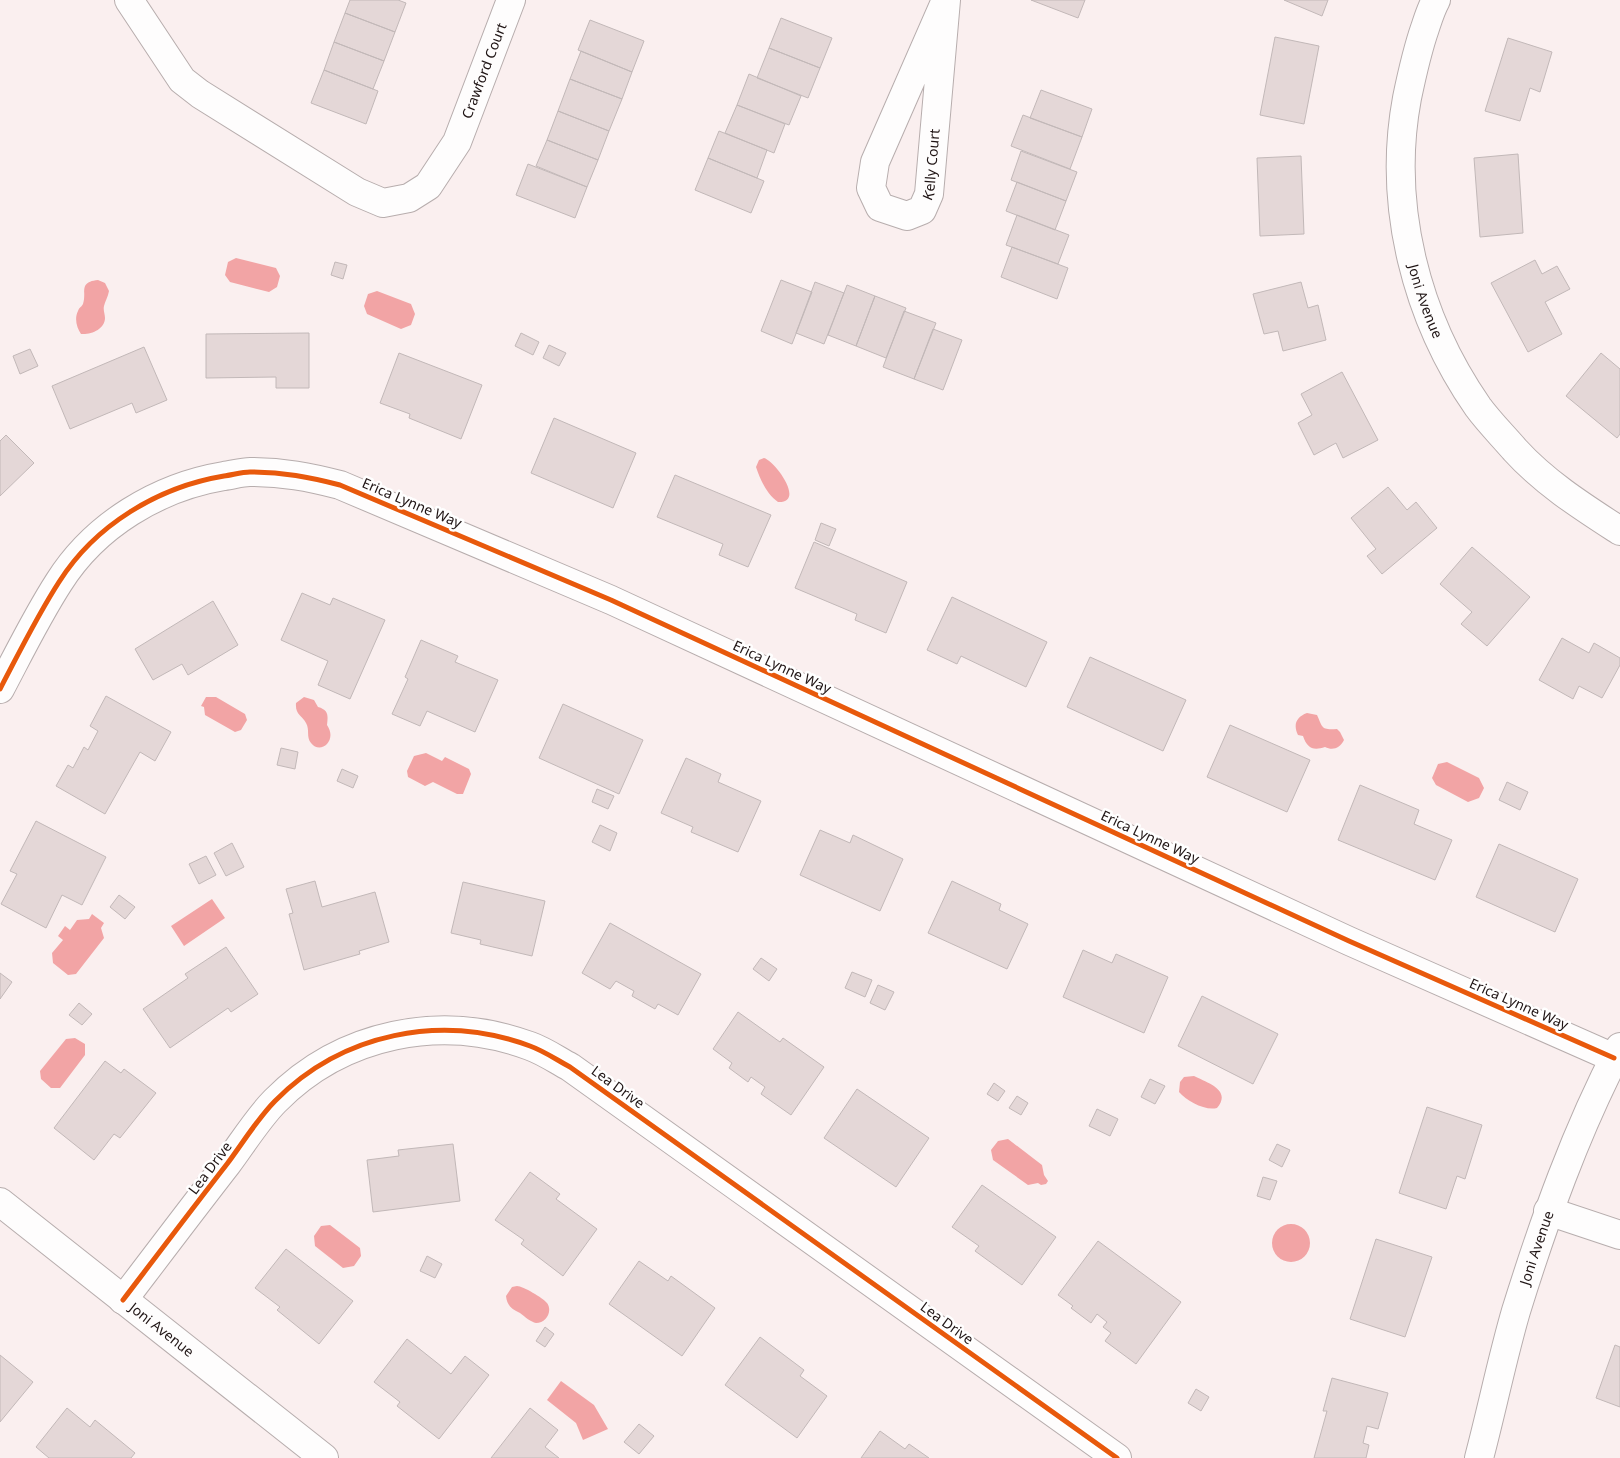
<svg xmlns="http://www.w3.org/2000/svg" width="1620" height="1458" font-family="'Noto Sans',sans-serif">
  <rect width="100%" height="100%" fill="#faefef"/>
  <path fill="#f2a4a5" d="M236,258L276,268L280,276L277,287L269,292L230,282L225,275L228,262Z
    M98,280L105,283L109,291C108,297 105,301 104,306C103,310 105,314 105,318C105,329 91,335 81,334C77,328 74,319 78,311C80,306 80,309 83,304C87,292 78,282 98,280Z
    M377,291L411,304L415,314L411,325L401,329L367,314L364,306L368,294Z
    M764,458C775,461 806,503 778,502C767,495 760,479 756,467L759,460Z
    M206,697H216L245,714L247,720L241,730L235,732L205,715L204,707L201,706Z
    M304,697L314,700L318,707C329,710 328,716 327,725C338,741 320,755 311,743C306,737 310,730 306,723C302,715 295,715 296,703Z
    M1307,713L1317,715C1323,728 1321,730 1337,729L1340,732L1344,740C1340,748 1333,751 1325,747C1313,751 1307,748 1303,736L1298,735C1293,725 1296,717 1307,713Z
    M426,753L442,761L445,757L469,769L471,774L463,794H457L433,782L425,786L408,777L407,771L414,756Z
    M1447,762L1479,778L1484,788L1479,798L1468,802L1436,785L1432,778L1438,764Z
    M212,899L225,918L184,946L171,926Z
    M92,914L104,923L101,928L104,938L76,974L68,975L53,963L52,953L63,940L58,936L65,926L70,930L77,920L89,919Z
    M75,1038L85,1044V1055L60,1088H51L41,1079L40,1071L66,1039Z
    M1194,1076C1208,1083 1232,1090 1217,1108C1205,1111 1187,1101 1179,1092L1180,1082L1184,1077Z
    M1008,1139L1042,1165L1044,1175L1048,1181L1046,1184L1041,1185L1038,1183L1028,1185L993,1160L991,1150L998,1141Z
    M1272 1243a19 19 0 1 1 38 0a19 19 0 1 1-38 0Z
    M330,1225L360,1248L361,1256L354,1266L343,1268L315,1246L314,1236L321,1226Z
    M517,1286C523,1286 543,1298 547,1303C553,1311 546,1323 536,1323C531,1322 525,1317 520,1313C512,1309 507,1306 506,1296L512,1287Z
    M561,1381L594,1405L608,1429L583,1440L576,1423L547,1400Z"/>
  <path fill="#e4d7d7" stroke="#c2b8b8" d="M350,0H398L406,3L395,32L345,13Z
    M1031,0H1085L1078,18Z
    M1284,0H1328L1322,16Z
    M345,13L395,32L384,61L334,42Z
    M781,18L832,38L820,68L769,48Z
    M590,20L644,41L632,72L578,50Z
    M1275,37L1319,46L1304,124L1260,115Z
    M1508,38L1552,52L1540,92L1530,88L1520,121L1485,111Z
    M334,42L384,61L373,89L324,70Z
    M769,48L820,68L808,98L757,78Z
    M581,51L632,72L622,99L570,79Z
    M324,70L378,91L366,124L311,103Z
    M749,74L801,96L789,125L737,105Z
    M570,79L622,99L609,131L558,111Z
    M1041,90L1092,109L1082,137L1030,118Z
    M737,105L785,124L774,153L725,133Z
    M558,111L609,131L598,160L547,140Z
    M1023,115L1082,137L1070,169L1011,146Z
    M719,131L767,150L757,178L708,158Z
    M547,140L598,160L587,187L536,166Z
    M1021,151L1077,172L1066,201L1011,180Z
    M1518,154L1523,233L1480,237L1474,158Z
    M1301,156L1304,234L1260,236L1257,158Z
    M708,158L764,181L751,213L695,190Z
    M528,164L587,187L575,218L516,195Z
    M1017,182L1066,201L1055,230L1006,211Z
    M1017,215L1069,235L1058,264L1006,245Z
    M1012,247L1068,268L1057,299L1001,277Z
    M1535,260L1542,274L1557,266L1570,289L1545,302L1562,334L1528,352L1491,283Z
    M335,262L347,265L343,279L331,275Z
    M781,280L812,292L792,344L761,331Z
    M815,282L844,293L824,344L796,333Z
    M1301,282L1308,308L1318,305L1326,340L1283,351L1278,331L1264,334L1253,294Z
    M847,285L875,296L856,346L828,335Z
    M875,296L906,308L886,358L856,346Z
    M904,311L936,323L914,379L883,367Z
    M933,329L962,340L943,390L914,379Z
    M309,333V388H276V377L206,378V334Z
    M521,333L539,342L533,355L515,346Z
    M549,345L566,353L559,366L543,358Z
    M144,347L167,400L136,413L132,403L70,429L52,386Z
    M30,349L38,366L20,374L13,356Z
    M399,353L482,385L461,439L409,418L410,414L380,403Z
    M1601,353L1620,369V434L1617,438L1566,396Z
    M1342,372L1378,440L1343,458L1336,443L1314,455L1298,423L1312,415L1301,394Z
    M554,418L636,453L613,508L531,473Z
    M6,435L34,463L0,496V441Z
    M675,475L771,515L748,567L719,555L723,544L657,517Z
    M1388,487L1407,510L1416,502L1437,528L1382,574L1367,556L1376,549L1351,518Z
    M821,523L836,529L829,546L815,540Z
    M814,542L907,582L886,633L855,620L857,614L795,588Z
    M1472,547L1530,597L1487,646L1461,624L1472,612L1440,584Z
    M302,593L330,605L333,598L385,620L350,699L318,685L328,661L281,640Z
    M952,597L1047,642L1026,687L961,656L957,664L927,650Z
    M213,601L238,645L188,675L182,664L153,680L135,649Z
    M1562,638L1589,653L1594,643L1620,658V665L1602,698L1579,686L1573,699L1539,680Z
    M421,640L458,656L455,662L498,680L475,732L427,711L420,726L392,714L408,679L405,677Z
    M1090,657L1186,700L1163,751L1067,707Z
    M106,696L171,732L155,761L140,752L105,814L56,786L68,765L73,768L84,747L88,750L98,731L90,726Z
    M563,704L643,740L619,794L539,758Z
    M1230,725L1310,760L1287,812L1207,777Z
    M281,748L298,752L295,769L277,765Z
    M686,758L721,774L718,782L761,801L738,852L691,832L693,827L661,813Z
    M342,769L358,776L353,788L337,781Z
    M1507,782L1528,792L1520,810L1499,800Z
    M1360,785L1419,810L1414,824L1452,840L1435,880L1338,840Z
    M597,789L614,796L608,809L592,802Z
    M36,821L106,857L82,905L62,895L46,928L1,904L17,874L10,871Z
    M600,825L617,833L610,851L592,842Z
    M820,830L850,843L853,835L903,859L880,911L800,875Z
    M232,843L244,867L226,876L214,853Z
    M1499,844L1578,879L1555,932L1476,897Z
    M206,856L216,875L199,884L189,864Z
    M315,881L322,907L375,892L389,942L359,951L360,954L304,970L289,914L293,913L286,889Z
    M952,881L1001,904L999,910L1028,924L1007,969L928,933Z
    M463,882L545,901L532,956L480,944L481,940L451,933Z
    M119,895L135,907L125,919L110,907Z
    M610,923L701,974L678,1015L658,1004L655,1009L632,996L634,991L616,981L610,989L582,973Z
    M226,947L258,994L231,1012L228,1008L170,1048L143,1009L188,978L185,974Z
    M1083,950L1112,963L1116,954L1168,977L1144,1033L1063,997Z
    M761,958L777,969L769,981L753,969Z
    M852,972L872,980L865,997L845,988Z
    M0,973L12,982L0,999Z
    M878,985L894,992L885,1010L870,1003Z
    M1202,996L1278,1034L1253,1084L1178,1046Z
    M79,1003L92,1014L82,1025L69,1015Z
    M738,1012L780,1042L783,1038L824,1067L791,1115L761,1094L765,1087L751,1077L748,1082L729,1068L732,1063L713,1049Z
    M105,1061L121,1073L124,1069L156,1093L120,1138L114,1134L94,1160L54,1128Z
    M1150,1079L1165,1086L1155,1104L1141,1097Z
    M994,1083L1005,1091L998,1101L987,1094Z
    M857,1089L929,1138L896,1187L824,1138Z
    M1017,1096L1028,1103L1021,1115L1009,1108Z
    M1427,1107L1482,1125L1465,1179L1457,1176L1446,1209L1399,1193Z
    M1097,1109L1118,1119L1110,1136L1089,1126Z
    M453,1144L460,1201L373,1212L367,1160L399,1156L398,1150Z
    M1277,1144L1290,1150L1282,1167L1269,1160Z
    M530,1172L560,1194L556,1199L597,1229L563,1276L521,1244L524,1240L495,1220Z
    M1263,1177L1277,1181L1270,1200L1257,1196Z
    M982,1185L1056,1237L1022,1285L975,1251L979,1246L952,1227Z
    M1376,1239L1432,1257L1405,1337L1350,1319Z
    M1098,1241L1181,1302L1136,1364L1105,1341L1111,1333L1103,1327L1107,1322L1097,1314L1091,1323L1071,1308L1073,1306L1058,1295Z
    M286,1249L353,1301L319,1344L277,1310L280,1307L255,1288Z
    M427,1256L442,1264L435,1278L420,1271Z
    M639,1261L668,1281L671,1276L715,1308L682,1356L609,1304Z
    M545,1327L554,1334L545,1347L536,1341Z
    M760,1337L804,1370L800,1376L827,1396L797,1438L725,1385Z
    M407,1339L451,1374L465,1356L489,1375L439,1439L397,1406L400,1402L374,1382Z
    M1615,1345L1620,1347V1407L1596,1398Z
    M0,1355L33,1382L0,1422Z
    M1332,1378L1388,1393L1378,1429L1367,1426L1363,1443L1369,1445L1366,1458H1314L1327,1411H1323Z
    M1196,1389L1209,1397L1201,1411L1188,1403Z
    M67,1408L90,1427L95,1420L135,1453L131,1458H49L36,1447Z
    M530,1408L558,1430L545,1447L559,1458H491Z
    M639,1424L654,1436L639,1454L624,1442Z
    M880,1431L905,1449L909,1444L929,1458H861Z"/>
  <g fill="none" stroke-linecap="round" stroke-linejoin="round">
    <defs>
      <g id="minor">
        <path id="s1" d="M129,0L182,80L200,94L357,192L383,203L409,198L428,186L457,142L511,0"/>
        <path id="s2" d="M946,0L875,162L871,188L880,207L907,216L922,210L929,194L946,0"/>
        <path id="s3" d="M1436,0C1431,9 1428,19 1425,28C1417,51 1412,74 1407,98C1387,205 1416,318 1478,407C1489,422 1503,436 1515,450C1545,483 1583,507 1620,531"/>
        <path d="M0,689C19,653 37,616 59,582C95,525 158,487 224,476C232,475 242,472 250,472C283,472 309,477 340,485L611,600L1349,941L1614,1058"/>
        <path id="s4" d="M0,1202L324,1458"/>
        <path d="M1548,1211L1620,1235"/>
        <path d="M123,1300C158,1254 192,1209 227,1164C242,1144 258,1118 275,1101C342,1033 441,1013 530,1046C544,1051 557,1060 570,1067L1117,1458"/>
        <path id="s5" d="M1479,1458C1492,1409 1502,1359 1516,1311C1544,1221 1576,1131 1620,1047"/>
      </g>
    </defs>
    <use href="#minor" stroke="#b7adad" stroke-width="30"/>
    <use href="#minor" stroke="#fefdfd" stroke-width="28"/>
    <defs>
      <path id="cycleway" d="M0,689C19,653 37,616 59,582C95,525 158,487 224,476C232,475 242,472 250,472C283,472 309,477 340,485L611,600L1349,941L1614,1058
        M123,1300C158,1254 192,1209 227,1164C242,1144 258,1118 275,1101C342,1033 441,1013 530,1046C544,1051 557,1060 570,1067L1117,1458"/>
    </defs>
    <use href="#cycleway" stroke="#fff" stroke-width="8"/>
    <use href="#cycleway" stroke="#e8590c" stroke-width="5"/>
  </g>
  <g text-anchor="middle" stroke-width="5" stroke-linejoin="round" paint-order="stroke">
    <g font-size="14" fill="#1f1414" stroke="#fff">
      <text dy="5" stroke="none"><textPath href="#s1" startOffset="510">Crawford Court</textPath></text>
      <text dy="5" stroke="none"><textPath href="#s2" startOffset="316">Kelly Court</textPath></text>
      <text dy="5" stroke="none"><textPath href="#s3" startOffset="309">Joni Avenue</textPath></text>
      <text transform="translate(412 503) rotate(23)" y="5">Erica Lynne Way</text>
      <text transform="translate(782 667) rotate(25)" y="5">Erica Lynne Way</text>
      <text transform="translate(1150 837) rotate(25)" y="5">Erica Lynne Way</text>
      <text transform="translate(1519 1004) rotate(24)" y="5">Erica Lynne Way</text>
      <text transform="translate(618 1087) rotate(36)" y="5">Lea Drive</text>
      <text transform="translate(210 1168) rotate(-53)" y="5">Lea Drive</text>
      <text dy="5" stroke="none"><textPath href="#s5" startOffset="218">Joni Avenue</textPath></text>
      <text transform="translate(947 1323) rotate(36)" y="5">Lea Drive</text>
      <text dy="5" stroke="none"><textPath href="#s4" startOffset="206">Joni Avenue</textPath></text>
    </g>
  </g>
</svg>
